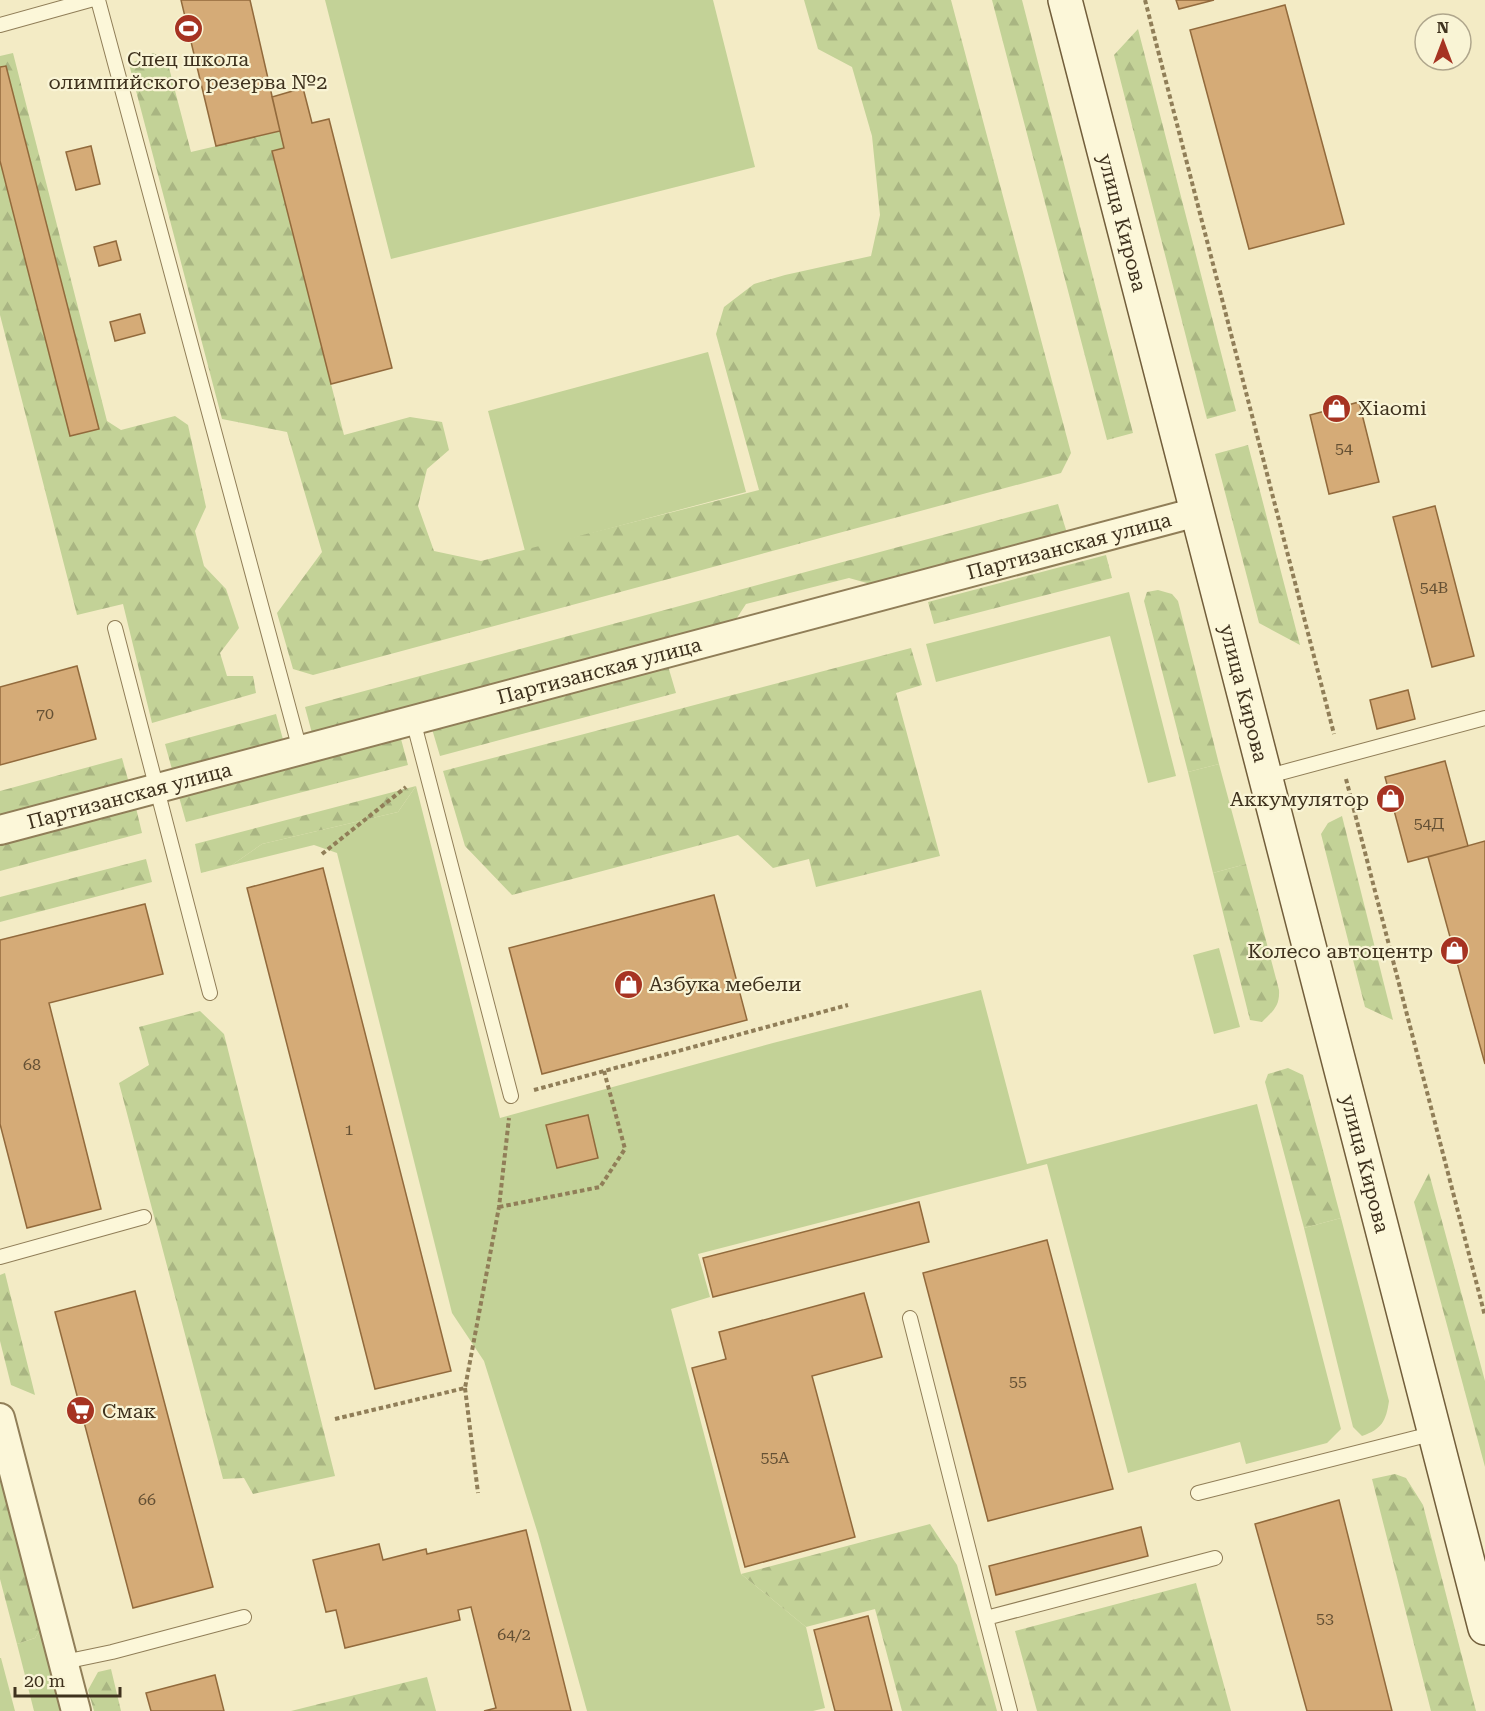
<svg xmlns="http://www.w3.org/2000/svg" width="1485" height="1711" font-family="'Roboto Serif',serif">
  <defs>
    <pattern id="forest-firs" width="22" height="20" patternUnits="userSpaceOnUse" patternTransform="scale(1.5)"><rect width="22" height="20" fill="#c3d297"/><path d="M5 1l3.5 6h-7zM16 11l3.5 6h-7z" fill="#a9b582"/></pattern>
  </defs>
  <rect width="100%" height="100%" fill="#f3ebc5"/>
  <path fill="#c3d297" d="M325,0H713L755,167L391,259Z
    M708,352L746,492L525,551L488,411Z
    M1129,592L1176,776L1148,783L1110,636L936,682L926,644Z
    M1219,764L1246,864L1213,873L1188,772Z
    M416,786L500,1118L773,1043L981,990L1027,1164L1257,1104L1341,1429L1327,1443L1246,1464L1240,1442L1128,1473L1047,1164L698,1254L710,1297L671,1309L741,1574L806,1627L825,1708L813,1711H587L538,1534L484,1361L452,1313L337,853L314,845L232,865L262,844L398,812Z
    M1219,948L1240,1027L1214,1034L1193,955Z
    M1341,1218L1389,1401C1386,1421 1382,1429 1362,1436L1353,1427L1304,1228Z
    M43,1624L62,1700L59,1711H34L17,1644L35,1638Z
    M0,1658H1L15,1711H0Z"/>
  <path fill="url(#forest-firs)" d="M804,0H951L1071,453L1061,473L313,675L293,669L277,613L322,552L287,432L222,419L129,64L153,53L167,60L191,152L280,131L284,148L272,152L344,435L410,417L442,422L449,450L427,469L418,506L434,551L481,561L759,490L716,334L724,307L754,284L785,275L871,256L880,215L872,136L852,67L818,49Z
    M992,0H1022L1133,433L1107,440Z
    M1138,29L1236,411L1207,419L1114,55Z
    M13,53L107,421L121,430L175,416L188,425L206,507L195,531L204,566L226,589L239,628L220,653L227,676H253L256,693L152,723L123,604L77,615L0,315V56Z
    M1248,445L1300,645L1259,623L1215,454Z
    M1058,504L1067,533L874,585L849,578L746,604L733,624L313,737L305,707Z
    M1106,555L1112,578L934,624L928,602Z
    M1158,590L1172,594L1178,601L1219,764L1188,772L1144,601L1147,592Z
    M911,648L922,685L896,693L940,856L816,887L809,859L773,868L738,835L512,895L465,846L443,771Z
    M668,666L676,693L440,756L432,729Z
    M276,714L284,743L173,773L165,744Z
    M401,739L408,765L186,822L179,797Z
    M122,758L129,783L0,818V791Z
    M416,786L398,812L262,844L232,865L201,873L195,844Z
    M136,808L142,833L0,871V845Z
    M1342,816L1393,1020L1365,1007L1321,834L1328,823Z
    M146,859L152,882L0,922V897Z
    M1246,864L1279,990C1280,1006 1273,1011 1262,1022L1250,1020L1213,873Z
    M200,1011L224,1034L335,1476L253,1494L244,1478L223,1479L119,1083L149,1065L139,1027Z
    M1288,1068L1303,1075L1341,1218L1304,1228L1265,1082L1268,1074Z
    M1429,1173L1485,1381V1467L1414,1202Z
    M5,1273L35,1395L11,1385L0,1341V1275Z
    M0,1453L43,1624L35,1638L17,1644L0,1579Z
    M1395,1474L1406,1478L1423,1505L1476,1711H1431L1372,1479Z
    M930,1524L957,1565L997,1711H902L875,1609L806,1627L741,1574Z
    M1196,1583L1231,1711H1037L1015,1631Z
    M111,1669L121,1711H94L88,1690L98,1672Z
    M427,1677L436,1711H291Z"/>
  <path fill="#d5ab77" stroke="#926a3c" stroke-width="1.5" d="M181,0H250L280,131L216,146Z
    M1176,0H1214L1179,9Z
    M1285,5L1344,224L1249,249L1190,30Z
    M6,66L99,429L70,436L0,161V67Z
    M303,88L312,123L329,119L392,368L331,384L272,151L284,148L272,97Z
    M91,146L100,184L76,190L66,152Z
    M116,241L121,260L99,266L94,247Z
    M140,314L145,333L115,341L110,322Z
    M1359,402L1379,482L1329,494L1310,415Z
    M1435,506L1474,656L1432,667L1393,517Z
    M77,666L96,739L0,765V687Z
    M1408,690L1415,719L1377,729L1370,700Z
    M1445,761L1468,846L1408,862L1385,777Z
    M1485,841V1064L1428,857Z
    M323,868L451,1371L375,1389L247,888Z
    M714,895L747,1020L542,1074L509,948Z
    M145,904L163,974L49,1003L101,1209L27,1228L0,1124V940Z
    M588,1115L598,1158L557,1168L546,1125Z
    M919,1202L929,1242L713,1297L703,1258Z
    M1047,1240L1113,1489L988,1521L923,1273Z
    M135,1291L213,1587L133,1608L55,1312Z
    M864,1293L882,1357L812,1376L855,1537L745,1567L692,1368L726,1359L719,1332Z
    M1339,1500L1392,1711H1307L1255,1524Z
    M1141,1527L1148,1556L996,1595L989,1566Z
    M526,1530L571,1711H484L496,1708L471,1607L458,1610L460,1620L345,1648L336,1610L326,1612L313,1560L379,1544L383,1560L426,1549L427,1554Z
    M868,1616L892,1711H835L814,1630Z
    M215,1675L224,1711H151L146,1693Z"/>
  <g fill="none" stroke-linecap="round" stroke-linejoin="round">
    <defs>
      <path id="service" d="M98,0L300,750
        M0,25L90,0
        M115,628L210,993
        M413,720L511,1096
        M1265,777L1485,718
        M0,1257L144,1217
        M910,1318L986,1618
        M1198,1493L1435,1433
        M64,1662L112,1652L244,1617
        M1010,1711L986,1618L1215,1558"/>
      <g id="minor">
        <path id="s1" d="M0,830L1197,512"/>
        <path d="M0,1418L76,1711"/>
      </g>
      <g id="secondary">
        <path id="s2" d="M1065,0L1485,1628"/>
      </g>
    </defs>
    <use href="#service" stroke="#907e58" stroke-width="16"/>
    <use href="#minor" stroke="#907e58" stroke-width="32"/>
    <use href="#secondary" stroke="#725e3b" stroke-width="36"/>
    <path stroke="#907e58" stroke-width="4" stroke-dasharray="4.5 3" stroke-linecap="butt" d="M1145,0L1334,734
      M1346,779L1485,1316
      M322,854L406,787
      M534,1090L848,1005
      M499,1207L600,1187L625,1149L604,1071
      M465,1388L478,1493
      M335,1419L465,1388L499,1207L509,1118"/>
    <use href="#service" stroke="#fcf7d9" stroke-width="14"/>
    <use href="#minor" stroke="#fcf7d9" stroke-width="28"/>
    <use href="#secondary" stroke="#fcf7d9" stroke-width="33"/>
  </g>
  <defs>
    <symbol id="stadium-disc" viewBox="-11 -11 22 22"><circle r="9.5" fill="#a63322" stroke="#f9f4d5"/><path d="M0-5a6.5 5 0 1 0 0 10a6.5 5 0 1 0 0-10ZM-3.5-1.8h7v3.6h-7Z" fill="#fff"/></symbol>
    <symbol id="shop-disc" viewBox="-11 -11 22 22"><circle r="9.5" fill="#a63322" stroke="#f9f4d5"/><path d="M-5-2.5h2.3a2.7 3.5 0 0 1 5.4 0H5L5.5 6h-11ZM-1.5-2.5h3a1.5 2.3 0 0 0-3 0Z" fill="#fff"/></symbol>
    <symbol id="supermarket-disc" viewBox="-11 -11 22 22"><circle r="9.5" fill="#a63322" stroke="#f9f4d5"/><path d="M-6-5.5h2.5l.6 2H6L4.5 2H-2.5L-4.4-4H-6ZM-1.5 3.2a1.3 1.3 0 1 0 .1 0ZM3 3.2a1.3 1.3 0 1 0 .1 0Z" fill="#fff"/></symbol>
  </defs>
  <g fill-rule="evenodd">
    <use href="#stadium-disc" x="172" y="12" width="33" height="33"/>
    <use href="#shop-disc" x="1320" y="392" width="33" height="33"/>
    <use href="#shop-disc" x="1374" y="782" width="33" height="33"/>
    <use href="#shop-disc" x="1438" y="934" width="33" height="33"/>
    <use href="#shop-disc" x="612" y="968" width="33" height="33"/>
    <use href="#supermarket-disc" x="64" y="1394" width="33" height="33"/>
  </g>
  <g text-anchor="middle" stroke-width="4.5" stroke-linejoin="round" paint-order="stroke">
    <g font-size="16" fill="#645034">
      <text x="1344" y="454">54</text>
      <text x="1434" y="593">54В</text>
      <text x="45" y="719">70</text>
      <text x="1429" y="829">54Д</text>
      <text x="32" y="1070">68</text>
      <text x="349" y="1135">1</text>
      <text x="1018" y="1387">55</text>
      <text x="775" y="1463">55А</text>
      <text x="147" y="1505">66</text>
      <text x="1325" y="1624">53</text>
      <text x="514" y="1640">64/2</text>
    </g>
    <g font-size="20" fill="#3f321e" stroke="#f9f4d5" text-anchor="start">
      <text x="188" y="66" text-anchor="middle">Спец школа<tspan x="188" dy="23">олимпийского резерва №2</tspan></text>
      <text x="1358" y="415">Xiaomi</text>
      <text x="1369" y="806" text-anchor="end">Аккумулятор</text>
      <text x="1433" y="958" text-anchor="end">Колесо автоцентр</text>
      <text x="649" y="991">Азбука мебели</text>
      <text x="102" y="1418">Смак</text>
    </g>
    <g font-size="20" fill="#3f321e" stroke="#f9f4d5">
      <text dy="7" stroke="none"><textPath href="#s2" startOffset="230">улица Кирова</textPath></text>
      <text dy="7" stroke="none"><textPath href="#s1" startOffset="1106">Партизанская улица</textPath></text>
      <text dy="7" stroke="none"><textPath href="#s1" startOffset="620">Партизанская улица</textPath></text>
      <text dy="7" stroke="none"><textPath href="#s2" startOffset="716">улица Кирова</textPath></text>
      <text dy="7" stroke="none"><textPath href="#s1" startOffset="134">Партизанская улица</textPath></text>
      <text dy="7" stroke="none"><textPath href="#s2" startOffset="1202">улица Кирова</textPath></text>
    </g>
  </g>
  <g transform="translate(1443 42)"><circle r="28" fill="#f9f4d5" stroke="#afa68c" stroke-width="1.5"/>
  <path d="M0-4.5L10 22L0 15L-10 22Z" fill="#a63322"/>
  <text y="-9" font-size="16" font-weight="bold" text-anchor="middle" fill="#3f321e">N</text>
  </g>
  <path d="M15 1687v9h105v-9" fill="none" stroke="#3f321e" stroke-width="3"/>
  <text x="24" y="1687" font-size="18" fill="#3f321e" stroke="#f9f4d5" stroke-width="4.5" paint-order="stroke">20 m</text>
</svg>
